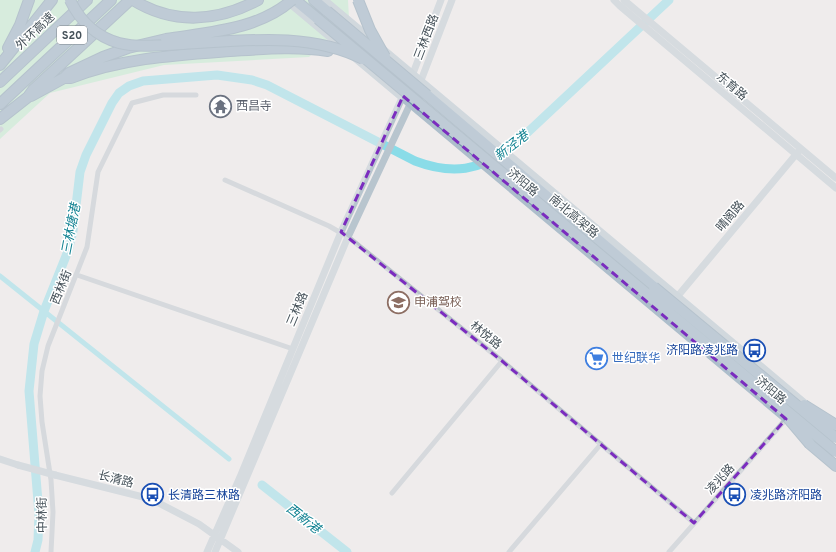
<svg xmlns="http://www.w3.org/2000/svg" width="836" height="552" font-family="Overpass,'Noto Sans SC',sans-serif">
  <rect width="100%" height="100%" fill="#efecec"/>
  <path fill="#bbecca" d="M0,0H348L349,18L309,57L164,65L50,93L0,139Z"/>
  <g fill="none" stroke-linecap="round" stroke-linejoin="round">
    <path stroke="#8adce8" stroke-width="5" d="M0,276L229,459"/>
    <path stroke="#8adce8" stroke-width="9" d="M262,485L347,552
      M35,552L38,540L39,514L29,391L34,344L44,311L68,251L73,231L80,172L86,155L112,103L119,93L129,86L143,81L217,75L252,80L267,85L415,161C452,175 480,171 512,147L669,0"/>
    <defs>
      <path id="highway" d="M133,0C173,25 218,22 258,0
        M295,0L318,19
        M314,0L327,11
        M8,48L20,25L29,0
        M0,65L52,0
        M64,78H71C122,58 176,55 230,51C263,49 296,46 328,51
        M0,82L87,0
        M427,95L654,287
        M31,96L64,78L69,73L103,57L128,48L166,39
        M0,104L111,0
        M0,119L28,97L33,90L130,0
        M810,444L836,466"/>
    </defs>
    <use href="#highway" stroke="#718fa6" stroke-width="12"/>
    <path stroke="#b8c2c9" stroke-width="5" d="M0,130L1,129
      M225,180L329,226L348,237L502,361L694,523
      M77,275L293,349
      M392,493L502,361
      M51,552L53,512L51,480L42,422L40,396L42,371L48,346L87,247L98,172L132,103L163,95H196
      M509,552L601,444
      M669,552L787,418"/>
    <path stroke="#b8c5ce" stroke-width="7" d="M614,0L620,6L836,188
      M624,0L836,178
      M677,297L798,152
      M0,459L18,465
      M55,475L151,499L199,524L238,552
      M207,552L240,477L341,232L412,76L441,0
      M215,552L348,237L420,83L452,0"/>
    <path stroke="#adbecb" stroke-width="8" d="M286,0L791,423
      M324,0L809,407"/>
    <use href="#highway" stroke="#85a3ba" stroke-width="10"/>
    <defs>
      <path id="highway-bridge" d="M70,0C80,21 97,37 119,43C139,48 162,45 183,44C241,41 308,31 363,59
        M358,0L370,30L385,57
        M327,11L427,95
        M318,19L836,452
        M166,39C209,32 258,30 292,0
        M654,287L836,438
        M804,405L836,425
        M788,418L810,444"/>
    </defs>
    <use href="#highway-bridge" stroke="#718fa6" stroke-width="12" stroke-linecap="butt"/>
    <path stroke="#b8c5ce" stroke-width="7" d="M18,465L55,475"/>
    <use href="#highway-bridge" stroke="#85a3ba" stroke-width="10"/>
  </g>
  <path d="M0 0H836V552H0ZM403,96L786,419L694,523L502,361L341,232Z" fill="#efecec" fill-opacity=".55" fill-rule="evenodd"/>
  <path fill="none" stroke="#7b2cbf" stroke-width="3" stroke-dasharray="8 5" stroke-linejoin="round" d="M403,96L786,419L694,523L502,361L341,232Z"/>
  <defs>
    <symbol id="temple-ring" viewBox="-11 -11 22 22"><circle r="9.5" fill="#fff" stroke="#6b7280" stroke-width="1.5"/><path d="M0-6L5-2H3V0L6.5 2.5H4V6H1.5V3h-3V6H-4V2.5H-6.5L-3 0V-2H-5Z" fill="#6b7280"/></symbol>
    <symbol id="school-ring" viewBox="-11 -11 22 22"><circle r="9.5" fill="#fff" stroke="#8d6e63" stroke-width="1.5"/><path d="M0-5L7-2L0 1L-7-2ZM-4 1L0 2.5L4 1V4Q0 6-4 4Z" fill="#8d6e63"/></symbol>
    <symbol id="bus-ring" viewBox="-11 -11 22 22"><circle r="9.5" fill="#fff" stroke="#1a4fb4" stroke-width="1.5"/><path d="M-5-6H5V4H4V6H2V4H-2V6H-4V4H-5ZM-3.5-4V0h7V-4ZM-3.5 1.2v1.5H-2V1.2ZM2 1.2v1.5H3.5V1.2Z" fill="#1a4fb4"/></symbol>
    <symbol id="supermarket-ring" viewBox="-11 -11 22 22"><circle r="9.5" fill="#fff" stroke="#3f7fe0" stroke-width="1.5"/><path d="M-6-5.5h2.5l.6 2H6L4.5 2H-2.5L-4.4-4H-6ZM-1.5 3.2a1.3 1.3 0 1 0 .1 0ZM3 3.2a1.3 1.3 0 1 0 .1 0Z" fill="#3f7fe0"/></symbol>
  </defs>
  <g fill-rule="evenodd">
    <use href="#temple-ring" x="208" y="94" width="25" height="25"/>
    <use href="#school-ring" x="386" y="290" width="25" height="25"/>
    <use href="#bus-ring" x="742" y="338" width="25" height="25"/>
    <use href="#supermarket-ring" x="584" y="346" width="25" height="25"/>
    <use href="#bus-ring" x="140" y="482" width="25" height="25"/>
    <use href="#bus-ring" x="722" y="482" width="25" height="25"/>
  </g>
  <g text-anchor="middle" stroke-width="3" stroke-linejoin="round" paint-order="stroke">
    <rect fill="#fff" stroke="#7d858b" stroke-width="1" x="57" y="26" width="30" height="18" rx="3"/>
    <g font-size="11" font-weight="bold" fill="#455159">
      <text x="72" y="39">S20</text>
    </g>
    <g font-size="12" fill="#455159" stroke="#fff">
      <text transform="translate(35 31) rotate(-43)" y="4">外环高速</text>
      <text transform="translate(426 37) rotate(-69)" y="4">三林西路</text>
      <text transform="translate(732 86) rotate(40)" y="4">东育路</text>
      <text transform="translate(523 182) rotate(40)" y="4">济阳路</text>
      <text transform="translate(574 216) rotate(40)" y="4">南北高架路</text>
      <text transform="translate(730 216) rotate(-50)" y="4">晴阁路</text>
      <text transform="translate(61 287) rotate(-68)" y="4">西林街</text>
      <text transform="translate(297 309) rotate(-67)" y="4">三林路</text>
      <text transform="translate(486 335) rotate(39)" y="4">林悦路</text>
      <text transform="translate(771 390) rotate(40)" y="4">济阳路</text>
      <text transform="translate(116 479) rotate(14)" y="4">长清路</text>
      <text transform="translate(720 479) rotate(-48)" y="4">凌兆路</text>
      <text transform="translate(42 515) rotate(-91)" y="4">中林街</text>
    </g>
    <g font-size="12" fill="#5b616d" stroke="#fff" text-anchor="start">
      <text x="236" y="110">西昌寺</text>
    </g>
    <g font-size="12" fill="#785e54" stroke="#fff" text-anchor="start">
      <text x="414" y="306">申浦驾校</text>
    </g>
    <g font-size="12" fill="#164399" stroke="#fff" text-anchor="start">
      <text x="738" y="354" text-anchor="end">济阳路凌兆路</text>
      <text x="168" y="499">长清路三林路</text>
      <text x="750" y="499">凌兆路济阳路</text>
    </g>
    <g font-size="12" fill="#366cbe" stroke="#fff" text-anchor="start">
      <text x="612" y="362">世纪联华</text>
    </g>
    <g font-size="13" font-style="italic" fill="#118292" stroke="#fff">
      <text transform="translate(511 145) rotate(-38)" y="5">新泾港</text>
      <text transform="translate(70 229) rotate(-79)" y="5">三林塘港</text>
      <text transform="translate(304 518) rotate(38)" y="5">西新港</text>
    </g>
  </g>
</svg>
